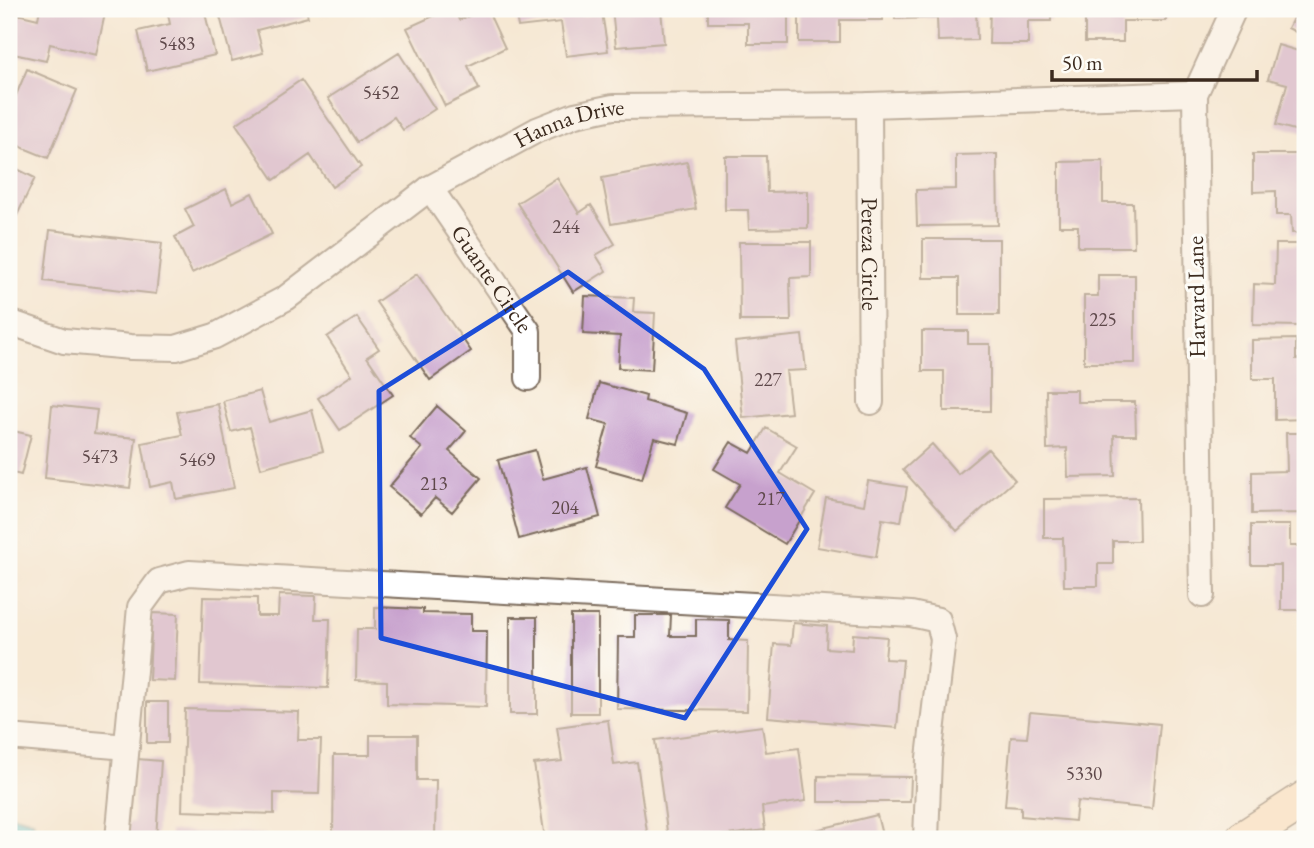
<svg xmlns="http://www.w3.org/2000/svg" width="1314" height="848" font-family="'EB Garamond',serif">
  <rect width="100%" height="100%" fill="#fdfcf7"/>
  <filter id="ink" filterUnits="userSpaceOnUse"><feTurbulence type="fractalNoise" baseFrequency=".0143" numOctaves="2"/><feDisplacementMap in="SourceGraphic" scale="14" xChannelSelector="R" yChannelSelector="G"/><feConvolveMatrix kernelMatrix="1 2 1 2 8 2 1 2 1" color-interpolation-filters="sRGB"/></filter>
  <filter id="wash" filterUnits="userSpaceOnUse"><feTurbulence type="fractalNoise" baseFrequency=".00686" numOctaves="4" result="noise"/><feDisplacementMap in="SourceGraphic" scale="28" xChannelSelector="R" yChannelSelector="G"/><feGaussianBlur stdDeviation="1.57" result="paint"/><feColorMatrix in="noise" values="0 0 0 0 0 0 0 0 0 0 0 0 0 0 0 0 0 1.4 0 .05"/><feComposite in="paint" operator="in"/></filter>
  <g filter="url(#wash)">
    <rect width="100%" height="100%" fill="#f6e8d3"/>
    <path fill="#5ec8d9" stroke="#4c797c" stroke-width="2" d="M9,815L33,821L35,839H9Z"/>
    <g id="blocks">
      <path fill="#c7a1cd" d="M40,9H106L96,55L50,44L46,61L9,53L17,14L38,19Z
        M167,9H204L215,55L147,71L138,31L170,24Z
        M218,9H306L308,17L257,30L263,53L232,61Z
        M449,9H454L459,20L487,9L505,48L468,66L479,89L445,106L407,28Z
        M515,9H580L581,16L602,13L608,51L566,56L561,22L518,27Z
        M612,9H661L664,43L616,47Z
        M708,9H788V44H748V23H708Z
        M799,9H883V20H840V42H799Z
        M895,9H976L977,40L938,41L937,18L895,19Z
        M990,9H1051V21H1028V44H989Z
        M1085,9H1166V21H1123V42H1085Z
        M1298,9H1305V37L1288,28Z
        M1278,45L1305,53V133L1276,125L1287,84L1268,79Z
        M399,53L435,109L403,130L394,117L357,142L328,98Z
        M27,69L77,90L48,158L9,142V104L12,105Z
        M301,80L361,167L332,187L310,155L274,180L236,124Z
        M997,154L998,225L917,226L916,190L956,189V155Z
        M1253,154H1305V233H1292L1291,215H1276V191L1253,192Z
        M725,156H766L767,192L808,191V228L749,229L748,210H725Z
        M1103,161V203H1133L1134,247H1078V226H1059V162Z
        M687,162L696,209L611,224L602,178Z
        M9,165L35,178L9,232Z
        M557,178L579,213L591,205L615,244L596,255L606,271L573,292L517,203Z
        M226,189L232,203L252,193L272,234L192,273L175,237L194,227L185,209Z
        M50,230L162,243L156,294L44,281Z
        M923,239H999V315H959V278H923Z
        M739,242H811V277L790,278L791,321H740Z
        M1276,244H1305V308L1301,307L1300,326L1253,325L1254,284L1275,285Z
        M417,274L471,351L430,380L376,302Z
        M1098,275H1135V363H1084V296H1098Z
        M585,296L634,298L633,312L655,313L652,370L618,368L620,336L583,334Z
        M357,317L379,349L367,357L393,395L340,430L318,398L352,375L327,337Z
        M922,331H968V344H990V411H944V371H922Z
        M802,335L806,370L786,371L791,413L743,418L735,342Z
        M1296,339V359H1305V419L1275,420V379H1252V340Z
        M599,383L646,396L645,401L687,413L678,444L654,438L642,479L596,466L608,424L589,419Z
        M1046,390H1077V402H1135L1136,435H1114L1115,476L1068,477L1067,448L1047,449Z
        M260,391L269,422L312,410L323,451L261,468L250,427L231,432L223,401Z
        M218,404L234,488L176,499L173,482L150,487L142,443L182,435L177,412Z
        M52,405L97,410L94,434L136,438L130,488L45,478Z
        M437,406L466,431L449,451L481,478L452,512L435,498L421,514L389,487L422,448L410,438Z
        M766,428L797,446L780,473L815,494L785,544L725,508L740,484L714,469L731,442L751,453Z
        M9,430L31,435L21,475L9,472Z
        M1286,433H1305V513L1252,514V472L1287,471Z
        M932,444L958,474L988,449L1015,480L957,531L903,470Z
        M535,450L543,479L587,467L600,517L519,539L498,460Z
        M868,481L907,487L901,522L882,519L876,557L817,547L826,498L864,505Z
        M1138,498L1139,541H1113V564H1098V586H1064L1063,538H1044V499Z
        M1251,525H1290V546H1305V610H1281V565H1251Z
        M279,595L316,596L315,619H330L328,688L200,684L203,597L257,598V616H278Z
        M375,607L423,609V613L471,614V631H487L486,707L387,704V681L356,680L357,629H375Z
        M152,613L178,614L175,681L149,680Z
        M571,615H598V713H571Z
        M635,615H671L670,636H696V619L729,620V640L748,641L747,711L617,709L618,637H635Z
        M510,617H537V714H510Z
        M793,623L827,626L826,648L852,650L853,634L887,637L885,659L903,660L897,728L768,717L774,644L791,645Z
        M147,702H168V743H147Z
        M185,709L299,712L298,740H321L319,794L274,793V814L182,811Z
        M1030,712L1160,724L1152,809L1077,801L1075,821L1021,816V807L1005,806L1011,737L1027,738Z
        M608,720L614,765L637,762L648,839H545L534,764L562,761L557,727Z
        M762,726L766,752L799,748L806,801L762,807L765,830L698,839H668L655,740Z
        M370,735H417V780H436L435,839H333L334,755H370Z
        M137,759L161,761L156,839H128L129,822H133Z
        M818,776L911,777L910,802H818Z
        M877,815L883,839H783V838Z
        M170,831L265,834V839H170Z"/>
    </g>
  </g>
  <g filter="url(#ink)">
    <use href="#blocks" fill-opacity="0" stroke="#7c6c5d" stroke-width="2"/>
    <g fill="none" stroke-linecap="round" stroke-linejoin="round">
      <defs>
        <g id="street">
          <path id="s1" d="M869,105L871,402"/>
          <path id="s2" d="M430,188L528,331V378"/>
          <path id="s3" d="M9,322L64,341L131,347L176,348L215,336L286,298L430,188L537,130L575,115L613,107L869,105L1195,94"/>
          <path d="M1202,595L1195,94L1234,9"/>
          <path d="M9,737L127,747"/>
          <path d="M118,839L140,607L159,581L189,573L911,614L938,620L943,639L929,758L926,839"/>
        </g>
        <path id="secondary" d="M1243,839L1305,799"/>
      </defs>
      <use href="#street" stroke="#7c6c5d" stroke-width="28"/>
      <use href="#secondary" stroke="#7c6c5d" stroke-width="38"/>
      <use href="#street" stroke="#fff" stroke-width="24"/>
      <use href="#secondary" stroke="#fee5c5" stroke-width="35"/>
    </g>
  </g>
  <path d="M0 0H1314V848H0ZM568,272L704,369L807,529L685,718L381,638L379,391Z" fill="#f6e8d3" fill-opacity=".55" fill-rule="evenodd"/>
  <path fill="none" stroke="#1d4ed8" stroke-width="5" stroke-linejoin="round" d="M568,272L704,369L807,529L685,718L381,638L379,391Z"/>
  <g text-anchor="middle" stroke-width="6" stroke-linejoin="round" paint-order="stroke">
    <g font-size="19" fill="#5e484a">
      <text x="177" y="50">5483</text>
      <text x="381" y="99">5452</text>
      <text x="566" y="233">244</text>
      <text x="1103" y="326">225</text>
      <text x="768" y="386">227</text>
      <text x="100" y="463">5473</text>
      <text x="197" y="466">5469</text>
      <text x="434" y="490">213</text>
      <text x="771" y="505">217</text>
      <text x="565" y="514">204</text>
      <text x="1084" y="780">5330</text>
    </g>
    <g font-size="23" fill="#3b2a1e" stroke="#fdfcf7">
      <text dy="8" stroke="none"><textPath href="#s3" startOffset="628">Hanna Drive</textPath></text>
      <text dy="8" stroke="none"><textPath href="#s1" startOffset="149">Pereza Circle</textPath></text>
      <text dy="8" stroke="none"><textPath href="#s2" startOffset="110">Guante Circle</textPath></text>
      <text transform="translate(1196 297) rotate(-91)" y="8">Harvard Lane</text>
    </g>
  </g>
  <rect width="1314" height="848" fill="none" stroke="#fdfcf7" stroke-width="35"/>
  <path d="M1052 70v10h205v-10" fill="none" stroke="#3b2a1e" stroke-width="3.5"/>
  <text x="1062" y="70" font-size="21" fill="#3b2a1e" stroke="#fdfcf7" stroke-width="5" paint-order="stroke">50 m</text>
</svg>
